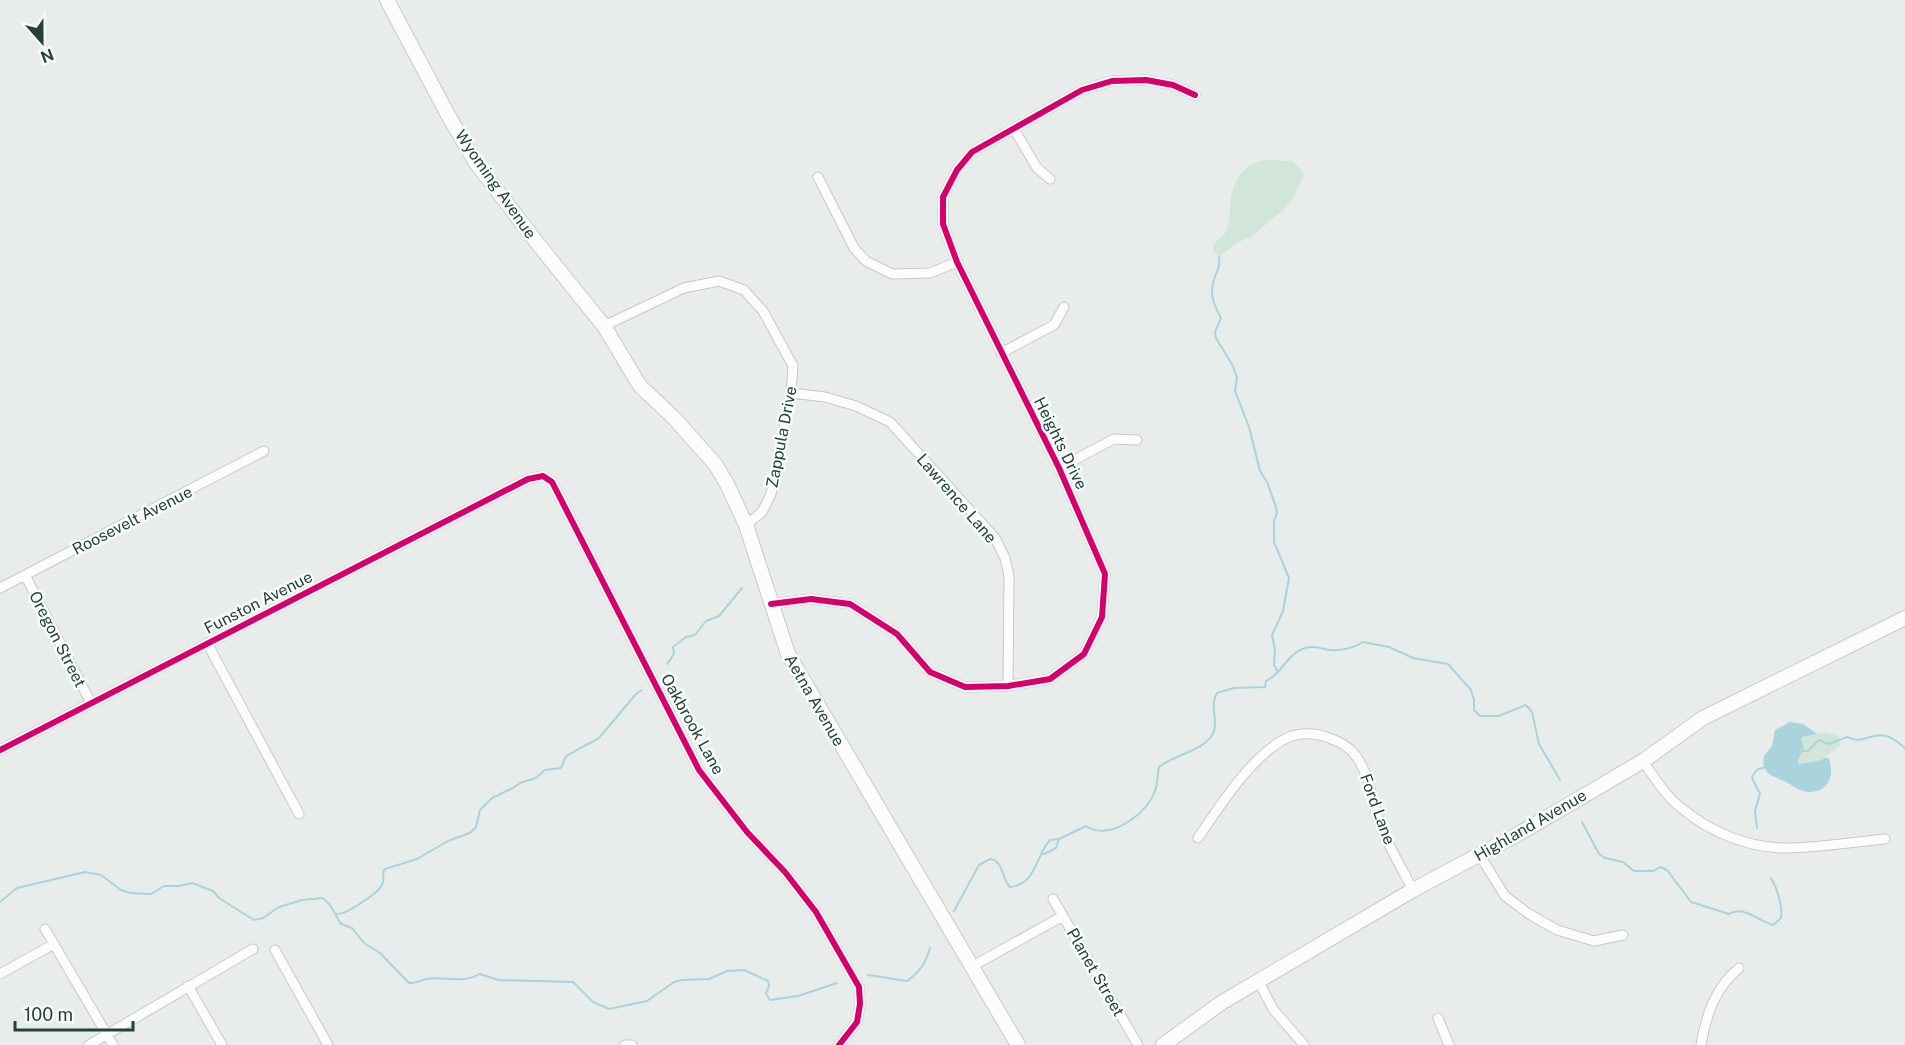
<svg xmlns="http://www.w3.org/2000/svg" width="1905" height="1045" font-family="'Public Sans',sans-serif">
  <rect width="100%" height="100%" fill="#e8edeb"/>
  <path fill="#d1e6d8" d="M1264,160L1292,161L1302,170L1304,174L1302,180L1292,200L1283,210L1251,237L1236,243L1219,257L1213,250C1214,240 1222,238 1226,231C1232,221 1229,208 1231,197C1234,179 1245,163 1264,160Z
    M1824,732L1838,735L1841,745L1819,761L1798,764V760L1804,748L1800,741L1807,736Z"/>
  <path fill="#a9d4db" d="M1790,722L1803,724L1817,734L1803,737L1801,740L1804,748L1798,760V764L1819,761L1826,757L1829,759C1835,774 1829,793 1808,792C1800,791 1793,786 1786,782C1779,778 1770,777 1766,770C1763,766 1763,761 1764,756L1772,746L1775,730Z"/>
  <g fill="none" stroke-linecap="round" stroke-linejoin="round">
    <path stroke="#a9d4db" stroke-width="2" d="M1219,257C1220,271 1217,268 1214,280C1209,294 1214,305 1221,318L1215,332L1216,338L1233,366L1237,378L1235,391L1249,427L1260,471L1267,482L1275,504L1277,513L1274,521V542L1289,578L1283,611L1272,635L1275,650L1274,665L1278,672
      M667,664L674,654L673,647L686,637L695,635L706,621L719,616L742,588
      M1801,751H1808L1819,740L1829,744L1847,737C1870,748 1875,720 1905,748
      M1582,822L1599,854L1605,858L1623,862L1634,871H1653L1660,867L1667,870L1691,902L1729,914C1744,905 1758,921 1773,925L1781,918C1783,906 1777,888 1771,878
      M1757,828L1755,811L1760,794L1752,778C1755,770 1758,769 1766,767
      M1044,854L1056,848L1059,839
      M0,902L17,888L85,872L101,875L121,890L130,893L151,894L164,886H179L192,883L213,891L219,898L254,920L263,918L279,907L302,900L323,898L330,905L341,924L352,928L364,943L380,953L409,983C416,984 420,980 427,979C444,976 464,984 479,974L499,980L573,982L593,1002L609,1009L647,1001L674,982L682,980L709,979L727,971L744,970L768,981L769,986L766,994L770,1000L798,996L837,983
      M954,911L979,865L990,859C1004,861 1001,878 1010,887C1036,885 1036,855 1050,840L1059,839L1086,826C1109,842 1147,814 1155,791C1158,784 1157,775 1159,767C1173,755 1208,750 1214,731C1218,716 1209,706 1217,693L1234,688L1265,687L1266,681C1282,674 1288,652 1306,648C1315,645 1321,649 1330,650C1340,651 1354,648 1363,642L1389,647L1413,658L1448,664L1471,690L1474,700V710L1480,716H1499L1526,705L1532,712L1539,744L1560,780
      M335,914C345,914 349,910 358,905C370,896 387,890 383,872L385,869L417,859L448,841L470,833L476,827L480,810L492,798L513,788L520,783L536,778L545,770L561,768L566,756L599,738L636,694L642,690
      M868,975L907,981C920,972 926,962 930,948"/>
    <defs>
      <path id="street" d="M1014,129L1037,168L1050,179
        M818,177L854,248L866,261L892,274L930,273L957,262
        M604,326L684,288L719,281L744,290L763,311L793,366L791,393L771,494L762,512L746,525
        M1001,353L1054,325L1064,307
        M791,393L825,397L856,406L890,422L995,538L1005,558L1009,576L1008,686
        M1059,468L1114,439L1137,440
        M25,575L91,703
        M0,588L264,451
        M771,604L811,599L850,604L897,634L930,672L965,687L1008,686L1050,679L1084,654L1102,617L1105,574L1059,468L957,262L943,224V197L957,170L972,152L1082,90L1112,81L1146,80L1173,85L1195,95
        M207,643L299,814
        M0,750L528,479L543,476L552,482L699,770L747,832L785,872L816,912L859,987L860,1004L857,1022L839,1045
        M1643,761C1654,777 1665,795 1680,807C1708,831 1748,848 1785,848C1818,848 1852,842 1885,839
        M1198,838C1219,807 1254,752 1289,737C1301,732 1317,733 1329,738C1341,742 1352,749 1358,759C1371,779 1372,803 1380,824C1389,847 1402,869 1413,890
        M1479,854L1505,896L1529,914L1557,930L1594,941L1623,935
        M1053,899L1138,1045
        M45,929L113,1045
        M275,950L328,1045
        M971,967L1063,916
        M0,974L54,944
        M1259,982L1273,1009L1304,1045
        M188,986L222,1045
        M1438,1018L1449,1045
        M89,1045L253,949
        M625,1045H632
        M1701,1045C1706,1015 1715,988 1739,968"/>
      <path id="secondary" d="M387,0L448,115L476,163L538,244L604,326L640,386L674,418L715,464L727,484L746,525L788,654L1018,1045
        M1163,1045L1221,1003L1413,890L1520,833L1643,761L1703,718L1905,618"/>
    </defs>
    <use href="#street" stroke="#c5cac8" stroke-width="11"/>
    <use href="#secondary" stroke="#c3cbc8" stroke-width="16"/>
    <use href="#street" stroke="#fcfcfc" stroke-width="9"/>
    <use href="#secondary" stroke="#fcfcfc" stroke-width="14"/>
    <defs>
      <path id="cycleway" d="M771,604L811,599L850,604L897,634L930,672L965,687L1008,686L1050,679L1084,654L1102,617L1105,574L1059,468L957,262L943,224V197L957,170L972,152L1082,90L1112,81L1146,80L1173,85L1195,95
        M0,750L528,479L543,476L552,482L699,770L747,832L785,872L816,912L859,987L860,1004L857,1022L839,1045"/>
    </defs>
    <use href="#cycleway" stroke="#f7fbf9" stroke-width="10"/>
    <use href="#cycleway" stroke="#d6006c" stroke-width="6"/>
  </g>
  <g text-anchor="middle" stroke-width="5" stroke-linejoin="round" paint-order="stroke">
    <g font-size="16" fill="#24423a" stroke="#f7fbf9">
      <text transform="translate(496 184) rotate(55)" y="6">Wyoming Avenue</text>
      <text transform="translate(781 437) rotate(-79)" y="6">Zappula Drive</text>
      <text transform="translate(1061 443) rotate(64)" y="6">Heights Drive</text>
      <text transform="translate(957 498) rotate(49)" y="6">Lawrence Lane</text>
      <text transform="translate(132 520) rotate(-27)" y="6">Roosevelt Avenue</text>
      <text transform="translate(258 602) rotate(-27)" y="6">Funston Avenue</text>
      <text transform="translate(58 639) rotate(63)" y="6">Oregon Street</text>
      <text transform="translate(815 700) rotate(60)" y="6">Aetna Avenue</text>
      <text transform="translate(693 724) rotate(61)" y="6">Oakbrook Lane</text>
      <text transform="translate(1378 809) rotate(70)" y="6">Ford Lane</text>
      <text transform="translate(1530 825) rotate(-30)" y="6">Highland Avenue</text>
      <text transform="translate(1096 972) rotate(60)" y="6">Planet Street</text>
    </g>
  </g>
  <g transform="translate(42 42) rotate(159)" stroke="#f7fbf9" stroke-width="4.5" paint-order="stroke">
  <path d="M0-4.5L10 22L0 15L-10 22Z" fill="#24423a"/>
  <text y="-9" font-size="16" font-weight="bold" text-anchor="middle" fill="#24423a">N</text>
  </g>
  <path d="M15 1021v9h118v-9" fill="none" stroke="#24423a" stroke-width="3"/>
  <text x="24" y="1021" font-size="18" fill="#24423a" stroke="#f7fbf9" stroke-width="4.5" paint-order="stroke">100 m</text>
</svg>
